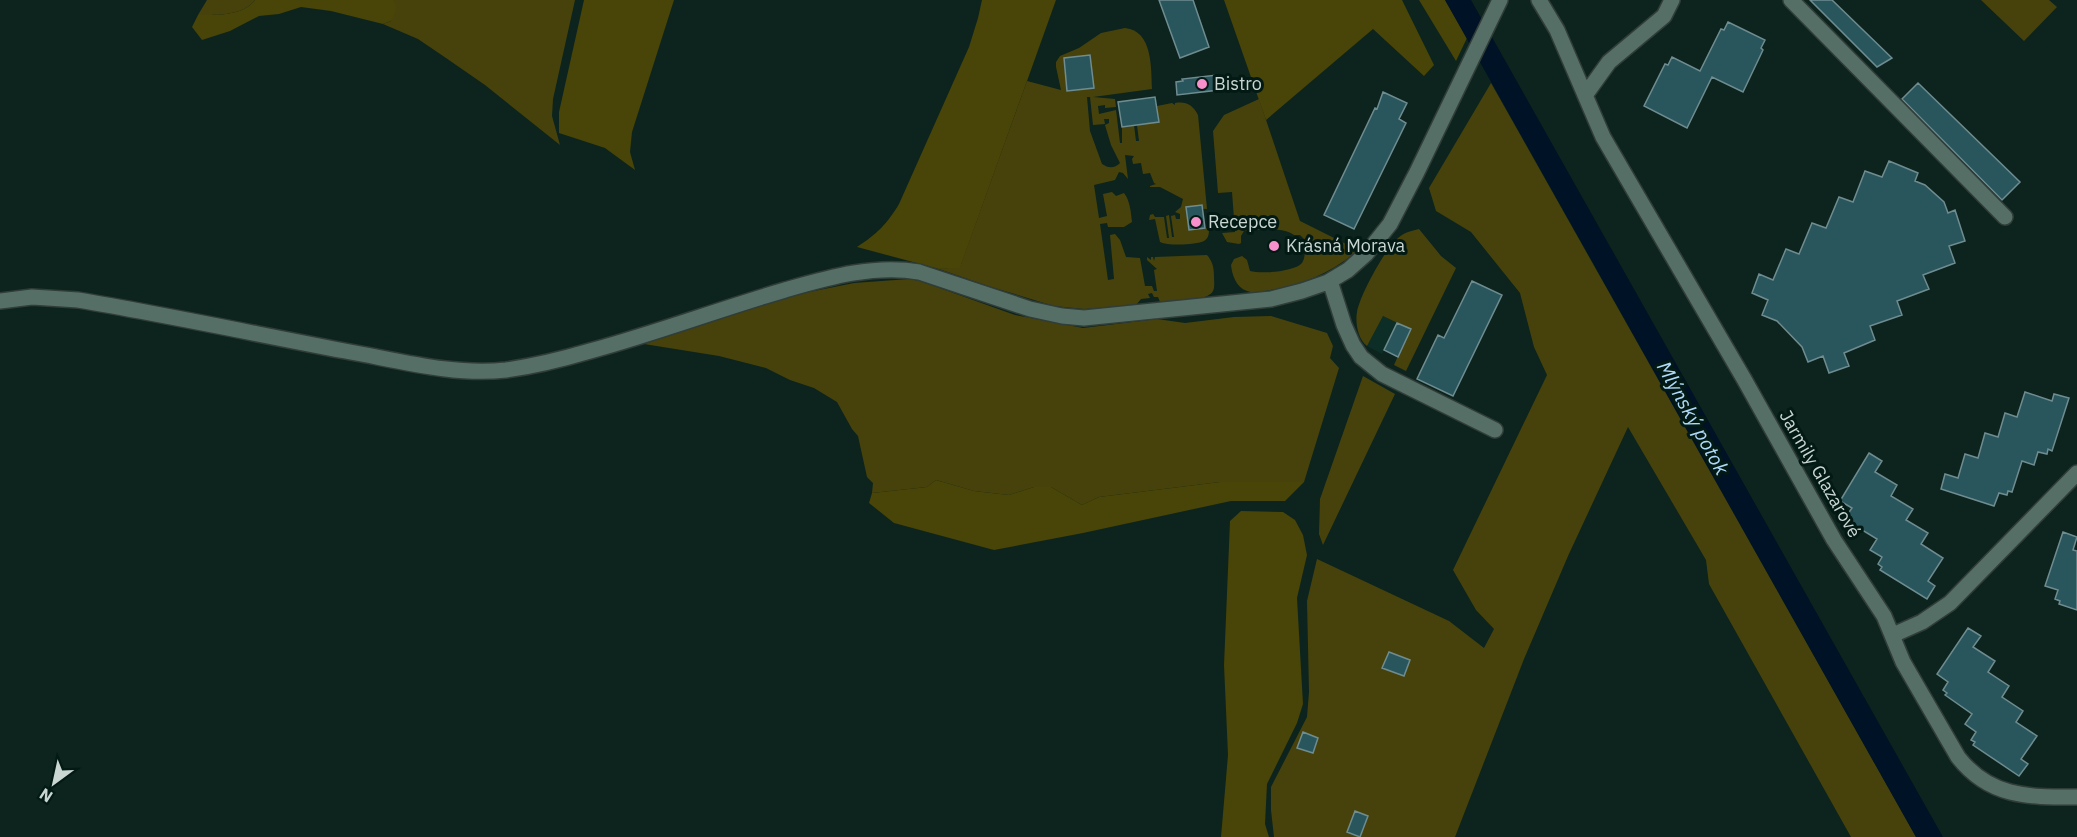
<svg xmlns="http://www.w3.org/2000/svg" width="2077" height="837" font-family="'IBM Plex Sans',sans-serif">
  <rect width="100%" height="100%" fill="#0c241d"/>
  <path fill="#0d2e26" d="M1383,316L1397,323L1382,354L1367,346Z"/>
  <path fill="#47420b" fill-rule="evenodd" d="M207,0H255C243,16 217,15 198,15Z
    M392,0H575L553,99L552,116L560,145L485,85L446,58L418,39L383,24L391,21Z
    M1981,0H2049L2057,7L2024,41Z
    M1125,28C1153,31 1151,68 1152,89L1093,97L1115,99L1116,107L1105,108V105L1098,106L1099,114L1116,110L1120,143H1122V127L1134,125L1136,141H1139L1137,125L1159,122L1157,106L1172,103L1175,105V103C1186,101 1193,105 1198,115L1207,209L1186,208L1189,230L1209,228C1209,233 1209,238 1204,241C1197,245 1167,246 1160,242L1155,219L1149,220L1150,215L1153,214L1155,217H1164L1167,238H1169L1166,216L1169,215L1172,237H1174L1171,216L1175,215L1176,219H1180V214L1175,212L1181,207L1183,199L1160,187H1150V186L1156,184L1154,183L1150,173L1143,174L1141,163L1133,164L1132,159L1134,156L1125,155L1128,179L1123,173L1119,172L1115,180L1094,185L1099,218L1107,216L1103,194L1112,192L1116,196L1124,193C1130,200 1131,213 1132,222L1124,227H1108L1107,223L1100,224L1108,280L1114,279L1110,235L1115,234L1120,240L1126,257L1140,258L1145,286H1152L1154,291H1157L1154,270L1157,269L1147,260V257L1151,260V257H1153L1154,261L1155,257L1207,255C1213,262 1214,268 1214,277C1214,281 1215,287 1213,291C1208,302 1171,301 1160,302L1158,297H1154L1152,293L1148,294L1150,298L1141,299L1136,305L1131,306L1084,309L1054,306L988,286L939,269L960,267L1027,81L1061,90L1056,67V62L1060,56L1079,48L1101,33ZM1087,97H1090L1093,125L1105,124L1104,119H1109V123L1105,125L1111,145L1120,163C1114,169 1108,168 1102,164L1090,131Z
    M1491,83L1916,837H1851L1709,584L1706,560L1628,427L1568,556L1524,659L1455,837H1274L1271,810V787L1307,717L1309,692L1307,601L1317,559L1449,621L1484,648L1494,629L1476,610L1453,570L1547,375L1534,347L1520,293L1471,232L1436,211L1429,188Z
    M1259,99L1300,221L1358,250C1333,272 1303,285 1270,290C1263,291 1254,294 1247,291C1236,287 1232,275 1231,265L1234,259L1242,256L1247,260L1250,271C1261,274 1294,272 1302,263C1306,257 1305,246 1304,239L1300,235H1294C1282,226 1259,230 1244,231L1241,236V243L1239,244L1227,242L1222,233L1235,232L1232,192L1218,193L1213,131L1224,115Z
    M1419,229L1441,256L1456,268L1406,371L1394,365L1410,329L1383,316L1367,346C1358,339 1355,323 1357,312C1360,295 1385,249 1398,238C1405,232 1411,231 1419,229Z
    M909,279L920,281L1015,315L1083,328L1157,319L1185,323L1234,317L1271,316L1327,333L1333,346L1330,358L1339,368L1304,482H1220L1099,497L1082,505L1051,487H1034L1009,495L974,491L936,480L927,487L872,493L873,483L867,477L858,436L852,429L837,402L814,388L790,380L766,368L719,356L644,344L794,295L854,283Z
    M1363,376L1395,394L1323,545L1319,534L1320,499Z"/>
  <path fill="#494407" d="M255,0H393C399,7 395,14 391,21L383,24L331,11L301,7L279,14L259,16L230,31L202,40L192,27L198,15C217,15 243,16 255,0Z
    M584,0H674L632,132L630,152L635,170L605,148L559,133V112Z
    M982,0H1056L960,268L939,269L857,247C877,234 887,224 899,204L969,47L978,18Z
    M1224,0H1402L1434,65L1424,76L1373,29L1266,120Z
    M1419,0H1445L1467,38L1456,61Z
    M936,480L974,491L1009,495L1034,487H1051L1082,505L1099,497L1220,482H1304L1285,501H1231L1083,533L994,550L894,523L869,503L872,493L927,487Z
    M1241,511L1283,512L1295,520L1303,535L1307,555L1297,598L1303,704L1297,723L1267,784L1265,824L1269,837H1221L1228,755L1224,665L1230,521Z"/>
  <path fill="#001225" d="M1445,0H1471L1943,837H1916Z"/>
  <path fill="#29565d" stroke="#6f8c90" stroke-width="1.5" d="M1159,0H1193L1209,47L1180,58Z
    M1810,0H1832L1892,58L1877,67Z
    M1728,22L1765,40L1761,48L1763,50L1743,92L1712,77L1687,128L1644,106L1665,64L1668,65L1672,57L1700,71L1721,29L1724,30Z
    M1090,55L1094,88L1067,91L1064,58Z
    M1217,75L1219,90L1177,95L1176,82L1183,81L1182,79Z
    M1918,83L2020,182L2002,200L1902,99Z
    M1383,92L1407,103L1399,119L1406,123L1354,229L1324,215L1375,108L1377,109Z
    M1155,97L1159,122L1122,127L1118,102Z
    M1889,161L1918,173L1915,181L1925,185L1944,202L1948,213L1955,210L1965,241L1949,246L1955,263L1923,275L1929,289L1897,301L1902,315L1870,326L1875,340L1844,353L1849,366L1829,373L1823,356L1808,362L1802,347L1777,321L1762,315L1768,300L1752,293L1759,274L1773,280L1786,249L1799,254L1812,223L1826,228L1839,197L1853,202L1865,171L1882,177Z
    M1202,205L1205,228L1189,230L1186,207Z
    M1472,281L1502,295L1453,396L1417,379L1438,335L1444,338Z
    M1397,323L1411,329L1398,357L1384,350Z
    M2025,392L2052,401L2054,394L2069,398L2052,451L2048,449L2047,454L2038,452L2034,465L2022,461L2012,492L2008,491L2007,495L1999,493L1994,506L1941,489L1945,474L1958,478L1965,454L1978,458L1985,433L1998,437L2005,413L2017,417Z
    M1869,453L1882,461L1875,472L1897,485L1891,496L1913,509L1906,520L1928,533L1921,544L1943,558L1928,581L1935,586L1927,599L1880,570L1882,567L1878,564L1882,557L1870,550L1877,539L1849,522L1851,518L1847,515L1852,508L1840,501Z
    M2063,532L2077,537L2073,550L2077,551V610L2059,604L2060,601L2055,599L2058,590L2045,586Z
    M1968,628L1981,636L1973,647L1995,661L1988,672L2009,686L2002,697L2023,711L2016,722L2037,736L2021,759L2028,764L2019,776L1973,745L1975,742L1971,740L1976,732L1965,724L1972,714L1945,695L1947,693L1943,690L1948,682L1937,674Z
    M1389,652L1410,660L1404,676L1382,668Z
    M1303,732L1318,738L1313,753L1297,748Z
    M1355,811L1368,816L1360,837L1347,832Z"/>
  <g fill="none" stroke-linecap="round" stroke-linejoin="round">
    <defs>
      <path id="minor" d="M1539,0L1557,30L1603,137L1744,379L1834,540L1884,616L1903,662L1958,757C1990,798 2029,797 2077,797
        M1791,0L2005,217
        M1586,94L1609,62L1664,16L1672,0
        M1330,281L1344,325L1353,345L1361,357L1382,374L1495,430
        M0,301L32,297L78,300C167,315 256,334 345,351C397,360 453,376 506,370C535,366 563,359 590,351C656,333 720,309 785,290C827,278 874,264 919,272L1030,309L1062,316L1084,318L1271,299L1302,291L1328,282L1348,270L1366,254L1390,224L1417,172L1500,0
        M1893,635L1922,622L1950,603L2077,473"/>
    </defs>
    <use href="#minor" stroke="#303d38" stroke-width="18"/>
    <use href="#minor" stroke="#556e66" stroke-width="15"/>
  </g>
  <g fill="#f890cc" stroke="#031a14" stroke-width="2">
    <circle cx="1202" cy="84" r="6"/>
    <circle cx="1196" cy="222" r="6"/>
    <circle cx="1274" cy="246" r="6"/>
  </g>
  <g text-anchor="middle" stroke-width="6" stroke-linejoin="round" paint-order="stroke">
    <g font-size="18" fill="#c9d6d2" stroke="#031a14" text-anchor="start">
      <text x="1214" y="90">Bistro</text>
      <text x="1208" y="228">Recepce</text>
      <text x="1286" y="252">Krásná Morava</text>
    </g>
    <g font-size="18" fill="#c9d6d2" stroke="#031a14">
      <text transform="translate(1820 474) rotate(60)" y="6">Jarmily Glazarové</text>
    </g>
    <g font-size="20" font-style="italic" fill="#b0dafa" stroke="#031a14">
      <text transform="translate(1693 418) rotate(61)" y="7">Mlýnský potok</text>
    </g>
  </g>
  <g transform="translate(54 783) rotate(213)" stroke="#031a14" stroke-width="4.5" paint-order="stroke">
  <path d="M0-4.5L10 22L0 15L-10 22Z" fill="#c9d6d2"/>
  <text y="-9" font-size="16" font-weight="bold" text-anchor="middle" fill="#c9d6d2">N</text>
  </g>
</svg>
